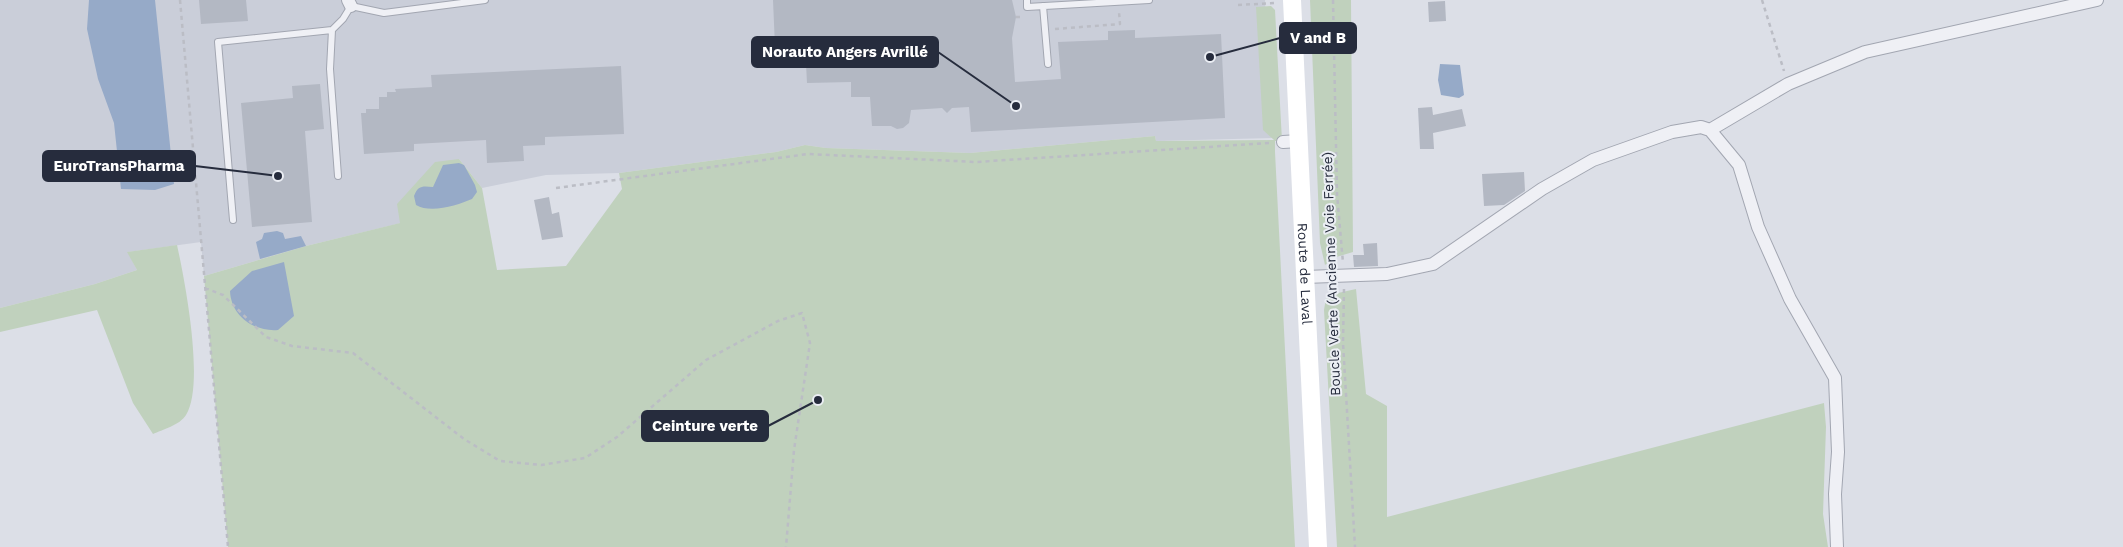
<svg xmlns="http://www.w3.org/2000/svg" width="2123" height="547" font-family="'Work Sans',sans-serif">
  <rect width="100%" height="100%" fill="#dcdfe7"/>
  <path fill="#caced9" d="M0,0H1265L1272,138L1156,141L1155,136L970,153L826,148L805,145L776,152L619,173L546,175L482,188L459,159L401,223L306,246L204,276L201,242L128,252L137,270L95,284L0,308Z"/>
  <path fill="#c0d1bd" d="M1310,0H1351L1353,252L1333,258L1325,265L1320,243Z
    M1271,6L1275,10L1282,141H1275V152L1295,547H228L204,276L306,246L400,223L397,204L435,162L459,159L482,188L497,270L566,266L622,189L619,173L776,152L805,145L826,148L970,153L1155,136L1156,141L1274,140L1263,130L1256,7Z
    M177,245C185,281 205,385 186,415C180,425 162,430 153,434L133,403L97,310L0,332V308L95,284L137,270L127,252Z
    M1356,289L1366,394L1387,406V517L1824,403L1826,427L1823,514L1828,547H1337L1324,310L1326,298L1338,293Z"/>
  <path fill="#96aac8" d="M89,0H155L174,184L155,190L121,189L114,123L98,79L87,29Z
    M1440,64L1460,65L1464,95L1459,98L1441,95L1438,80Z
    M459,163L464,165L475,185L477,192L472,199C458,205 431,214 416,205L414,196C418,185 423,186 433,187L443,165Z
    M277,231L283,233L285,239L301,236L306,246L260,259L256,242L262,239L264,233Z
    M284,262L294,316L278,330C254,332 231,316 230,291L252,271Z"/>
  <path fill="#b3b8c3" d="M199,0H246L248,21L201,24Z
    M773,0H1012L1016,17L1012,38L1015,82L1061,79L1058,42L1108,40V31L1135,30V38L1221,34L1225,118L971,132L969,107L952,108L947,113L942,108L911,110L909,123L903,128L897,129L891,126H872L870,97H851V82L807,83L805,45L775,47Z
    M1445,1L1446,21L1429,22L1428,2Z
    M621,66L624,134L545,137V145L523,146L524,161L487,163L486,140L414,144V151L364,154L361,113H366V109H379V97H387V92H396L395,89L432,87L431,75Z
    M320,84L324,129L305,131L312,222L252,227L241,103L293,98L292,86Z
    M1432,107L1433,115L1462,109L1466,126L1433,133L1434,149H1420L1418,108Z
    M1524,172L1525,191L1504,205L1484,206L1482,174Z
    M549,197L552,214L559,212L563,237L542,240L534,200Z
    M1377,243L1378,266L1354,267L1353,255H1364L1363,244Z"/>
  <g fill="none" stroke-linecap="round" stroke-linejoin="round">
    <defs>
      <path id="lane" d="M1027,0V7L1149,0
        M1043,6L1048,64
        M332,30L330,69L338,176
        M233,220L218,42L332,30L343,19L351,6L384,13L485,0"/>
      <path id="street" d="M348,0L351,6
        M1710,130L1788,84L1865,52L2097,0
        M1283,142L1299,141
        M1305,277L1387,274L1433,264L1542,189L1593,160L1672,132L1701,127L1710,130L1739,165L1758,227L1790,299L1835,378L1838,452L1835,494L1837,547"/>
    </defs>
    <use href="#lane" stroke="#a2a6b1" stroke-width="8"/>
    <use href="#street" stroke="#a2a6b1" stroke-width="14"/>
    <path stroke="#bbbdc5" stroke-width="2.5" stroke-dasharray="4 4" stroke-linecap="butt" d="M180,0L228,547
      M1333,0L1337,194L1343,263
      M1762,0L1784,71
      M1238,5L1276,3
      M1016,17H1021V14
      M1055,29L1120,24L1119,12
      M556,188L808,154L976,162L1269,143
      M205,288L223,295L266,337L292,346L353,353L464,439L500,461L541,465L585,458L617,437L706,360L778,321L802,313L810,343L794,450L786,547
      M1344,289L1343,343L1355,547"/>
    <use href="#lane" stroke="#eff0f5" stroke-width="6"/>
    <use href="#street" stroke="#eff0f5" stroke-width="12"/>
    <path stroke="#fff" stroke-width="18" id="s1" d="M1292,0L1318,547"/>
  </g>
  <g text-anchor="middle" stroke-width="4" stroke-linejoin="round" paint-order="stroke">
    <g font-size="14" fill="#262c3d" stroke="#ebeef4">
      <text dy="5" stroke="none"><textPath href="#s1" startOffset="274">Route de Laval</textPath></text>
      <text transform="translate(1331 274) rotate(-92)" y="5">Boucle Verte (Ancienne Voie Ferrée)</text>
    </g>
  </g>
  <path fill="none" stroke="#262c3d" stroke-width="2" d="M1210 57L1280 38M1016 106L938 52M278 176L195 166M818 400L768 426"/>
  <g fill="#262c3d" stroke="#ebeef4" stroke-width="2">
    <circle cx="1210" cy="57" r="5"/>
    <circle cx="1016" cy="106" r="5"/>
    <circle cx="278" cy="176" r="5"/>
    <circle cx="818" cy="400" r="5"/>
  </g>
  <g fill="#262c3d" stroke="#262c3d" stroke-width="2">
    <rect x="1280" y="23" width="76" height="30" rx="5"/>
    <rect x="752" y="37" width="186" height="30" rx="5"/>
    <rect x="43" y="151" width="152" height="30" rx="5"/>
    <rect x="642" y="411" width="126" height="30" rx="5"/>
  </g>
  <g font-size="15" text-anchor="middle" font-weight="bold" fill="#fff">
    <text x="1318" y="43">V and B</text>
    <text x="845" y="57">Norauto Angers Avrillé</text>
    <text x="119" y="171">EuroTransPharma</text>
    <text x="705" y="431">Ceinture verte</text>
  </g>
</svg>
